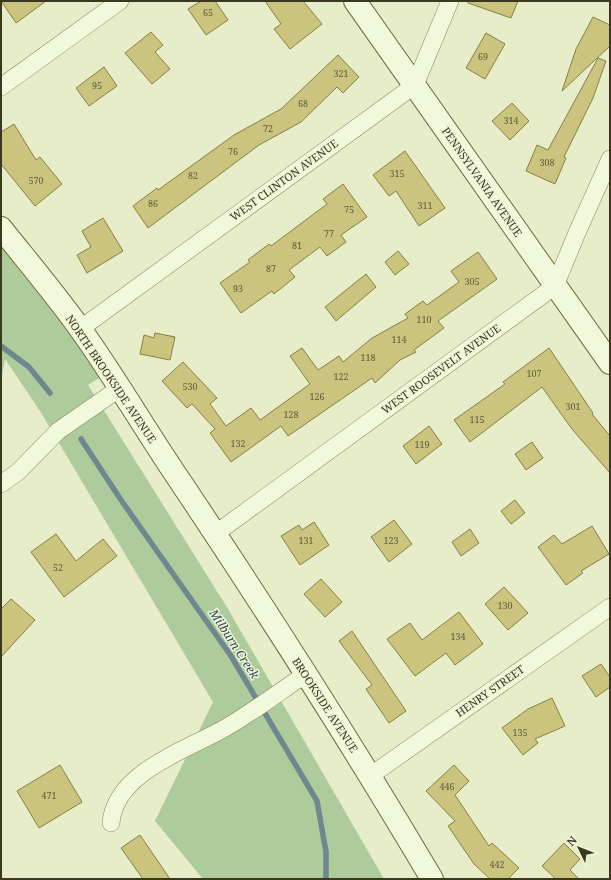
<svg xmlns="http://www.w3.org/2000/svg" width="611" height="880" font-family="'Noto Serif',serif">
  <rect width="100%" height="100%" fill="#e6edc8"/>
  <path fill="#aecb9c" d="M1,238L104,375L88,385L228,609L384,879H203L155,821L213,702L40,411L5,359L1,381Z"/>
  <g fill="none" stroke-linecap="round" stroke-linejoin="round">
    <path stroke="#6f8890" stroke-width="5.5" d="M1,346L29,367L50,393
      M81,439L121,500L231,656L317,801L326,852V879"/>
  </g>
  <path fill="#cac47f" stroke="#878044" d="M1,1H46L16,23Z
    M201,1H215L228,20L206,35L188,9Z
    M265,1H303L322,24L290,49L274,29L281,24Z
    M468,1H518L511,18L468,3Z
    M593,17L610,25V46L562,91L576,49Z
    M151,32L163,45L155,52L170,69L152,84L125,53Z
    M486,33L505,44L485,79L466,68Z
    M338,55L359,77L343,93L337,87L301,122L259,145L148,228L133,206L157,188L158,190L234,135L281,109Z
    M598,58L606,61L593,98L564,157L566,158L555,184L526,171L537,145L548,150Z
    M104,67L117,86L89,106L76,88Z
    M512,103L529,121L510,140L492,121Z
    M14,124L36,160L40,157L62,184L35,206L1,164V132Z
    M405,151L445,208L419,226L396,191L389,196L373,175Z
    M343,184L367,217L341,235L346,242L327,256L320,247L289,270L295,277L274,294L272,291L241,313L220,283L250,262L248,260L269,244L271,246L327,204L323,199Z
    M103,218L123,251L87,273L77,255L91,247L82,231Z
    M398,251L409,264L395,275L385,262Z
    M478,252L497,279L438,321L444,328L414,350L416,352L400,360L375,383L372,378L288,436L281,426L231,462L210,433L215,429L192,404L187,408L162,381L183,362L217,398L210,404L226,426L251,408L260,420L310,384L290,356L302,348L318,370L339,356L343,362L372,338L408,318L405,314L423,301L427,305L459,282L451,271Z
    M366,274L376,287L336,321L325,307Z
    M155,333L175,337L170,360L140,354L144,335L154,338Z
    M549,348L593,413L592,414L610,436V473L572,429L542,387L470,442L454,420L505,384L503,382Z
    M429,426L442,444L416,464L403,446Z
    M532,442L543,458L526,470L515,454Z
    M515,500L525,513L511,524L501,511Z
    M394,520L412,544L389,562L371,537Z
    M314,522L329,545L300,565L281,536L299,525L302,530Z
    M592,526L609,554L581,571L583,573L566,585L538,547L554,535L562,544Z
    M470,529L479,543L461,556L452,542Z
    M56,534L76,561L103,539L117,556L64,597L31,552Z
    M321,579L342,602L325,617L304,594Z
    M504,587L528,613L508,630L485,604Z
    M11,599L35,620L1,657V609Z
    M459,612L483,644L455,665L446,653L415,676L387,639L410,623L422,640Z
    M352,631L406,711L389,723L366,689L372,685L339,641Z
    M601,664L610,677V687L596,697L582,676Z
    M552,698L565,726L535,739L538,743L523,755L502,728L528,709Z
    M60,765L82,802L39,828L17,791Z
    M454,765L469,781L455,795L489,846L492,843L519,868L508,879H490L474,864L448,826L455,821L426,791Z
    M140,835L170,879H143L121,848Z
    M564,843L580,859L570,870L579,879H556L542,866Z"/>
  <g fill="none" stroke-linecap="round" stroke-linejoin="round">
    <defs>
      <path id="street" d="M1,87L120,1
        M80,329L415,85L450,1
        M1,484L18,472L58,431L120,388
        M215,534L555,286L576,235L610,159
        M370,776L610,607
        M111,823C115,772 187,750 225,728C253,712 279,692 306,674"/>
      <path id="secondary" d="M355,1L610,363
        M1,228C28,262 56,295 81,330C116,379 146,431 180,481C267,611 352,744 432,879"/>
    </defs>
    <use href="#street" stroke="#87895d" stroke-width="18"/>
    <use href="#secondary" stroke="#6a6b40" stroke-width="24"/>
    <use href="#street" stroke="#f2f8db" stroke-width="17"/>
    <use href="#secondary" stroke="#f2f8db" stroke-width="22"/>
  </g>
  <g text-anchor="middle" stroke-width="3" stroke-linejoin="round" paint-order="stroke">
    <g font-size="9" fill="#5e5c38">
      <text x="208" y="16">65</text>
      <text x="483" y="60">69</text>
      <text x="341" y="77">321</text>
      <text x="97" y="89">95</text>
      <text x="303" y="107">68</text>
      <text x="511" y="124">314</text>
      <text x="268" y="132">72</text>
      <text x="233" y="155">76</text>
      <text x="547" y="166">308</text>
      <text x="397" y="177">315</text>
      <text x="193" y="179">82</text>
      <text x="36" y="184">570</text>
      <text x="153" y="207">86</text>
      <text x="425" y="209">311</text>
      <text x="349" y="213">75</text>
      <text x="329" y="237">77</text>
      <text x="297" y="249">81</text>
      <text x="271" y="272">87</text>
      <text x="472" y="285">305</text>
      <text x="238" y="292">93</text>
      <text x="424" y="323">110</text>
      <text x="399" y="343">114</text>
      <text x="368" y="361">118</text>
      <text x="534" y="377">107</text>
      <text x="341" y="380">122</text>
      <text x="190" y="390">530</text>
      <text x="317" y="400">126</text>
      <text x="573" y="410">301</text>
      <text x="291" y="418">128</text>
      <text x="477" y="423">115</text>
      <text x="238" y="447">132</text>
      <text x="422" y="448">119</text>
      <text x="306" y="544">131</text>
      <text x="391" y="544">123</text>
      <text x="58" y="571">52</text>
      <text x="505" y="609">130</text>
      <text x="458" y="640">134</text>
      <text x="520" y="736">135</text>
      <text x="447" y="790">446</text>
      <text x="49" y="799">471</text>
      <text x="497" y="868">442</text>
    </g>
    <g font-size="11" fill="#3a3920" stroke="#eef5d7">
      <text transform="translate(284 180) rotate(-36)" y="4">WEST CLINTON AVENUE</text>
      <text transform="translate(482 182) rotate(55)" y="4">PENNSYLVANIA AVENUE</text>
      <text transform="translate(441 369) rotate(-36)" y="4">WEST ROOSEVELT AVENUE</text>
      <text transform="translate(111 379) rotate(56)" y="4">NORTH BROOKSIDE AVENUE</text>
      <text transform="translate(490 691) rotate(-35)" y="4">HENRY STREET</text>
      <text transform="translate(325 705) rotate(57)" y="4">BROOKSIDE AVENUE</text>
    </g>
    <g font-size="12" font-style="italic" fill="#304759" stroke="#eef5d7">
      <text transform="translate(234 644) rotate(57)" y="4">Milburn Creek</text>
    </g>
  </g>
  <rect width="611" height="880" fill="none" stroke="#3a3920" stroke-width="4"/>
  <g transform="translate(579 848) rotate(313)" stroke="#eef5d7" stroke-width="3" paint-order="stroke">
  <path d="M0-3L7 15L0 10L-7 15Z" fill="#3a3920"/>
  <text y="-6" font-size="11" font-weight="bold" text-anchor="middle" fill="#3a3920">N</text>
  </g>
</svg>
